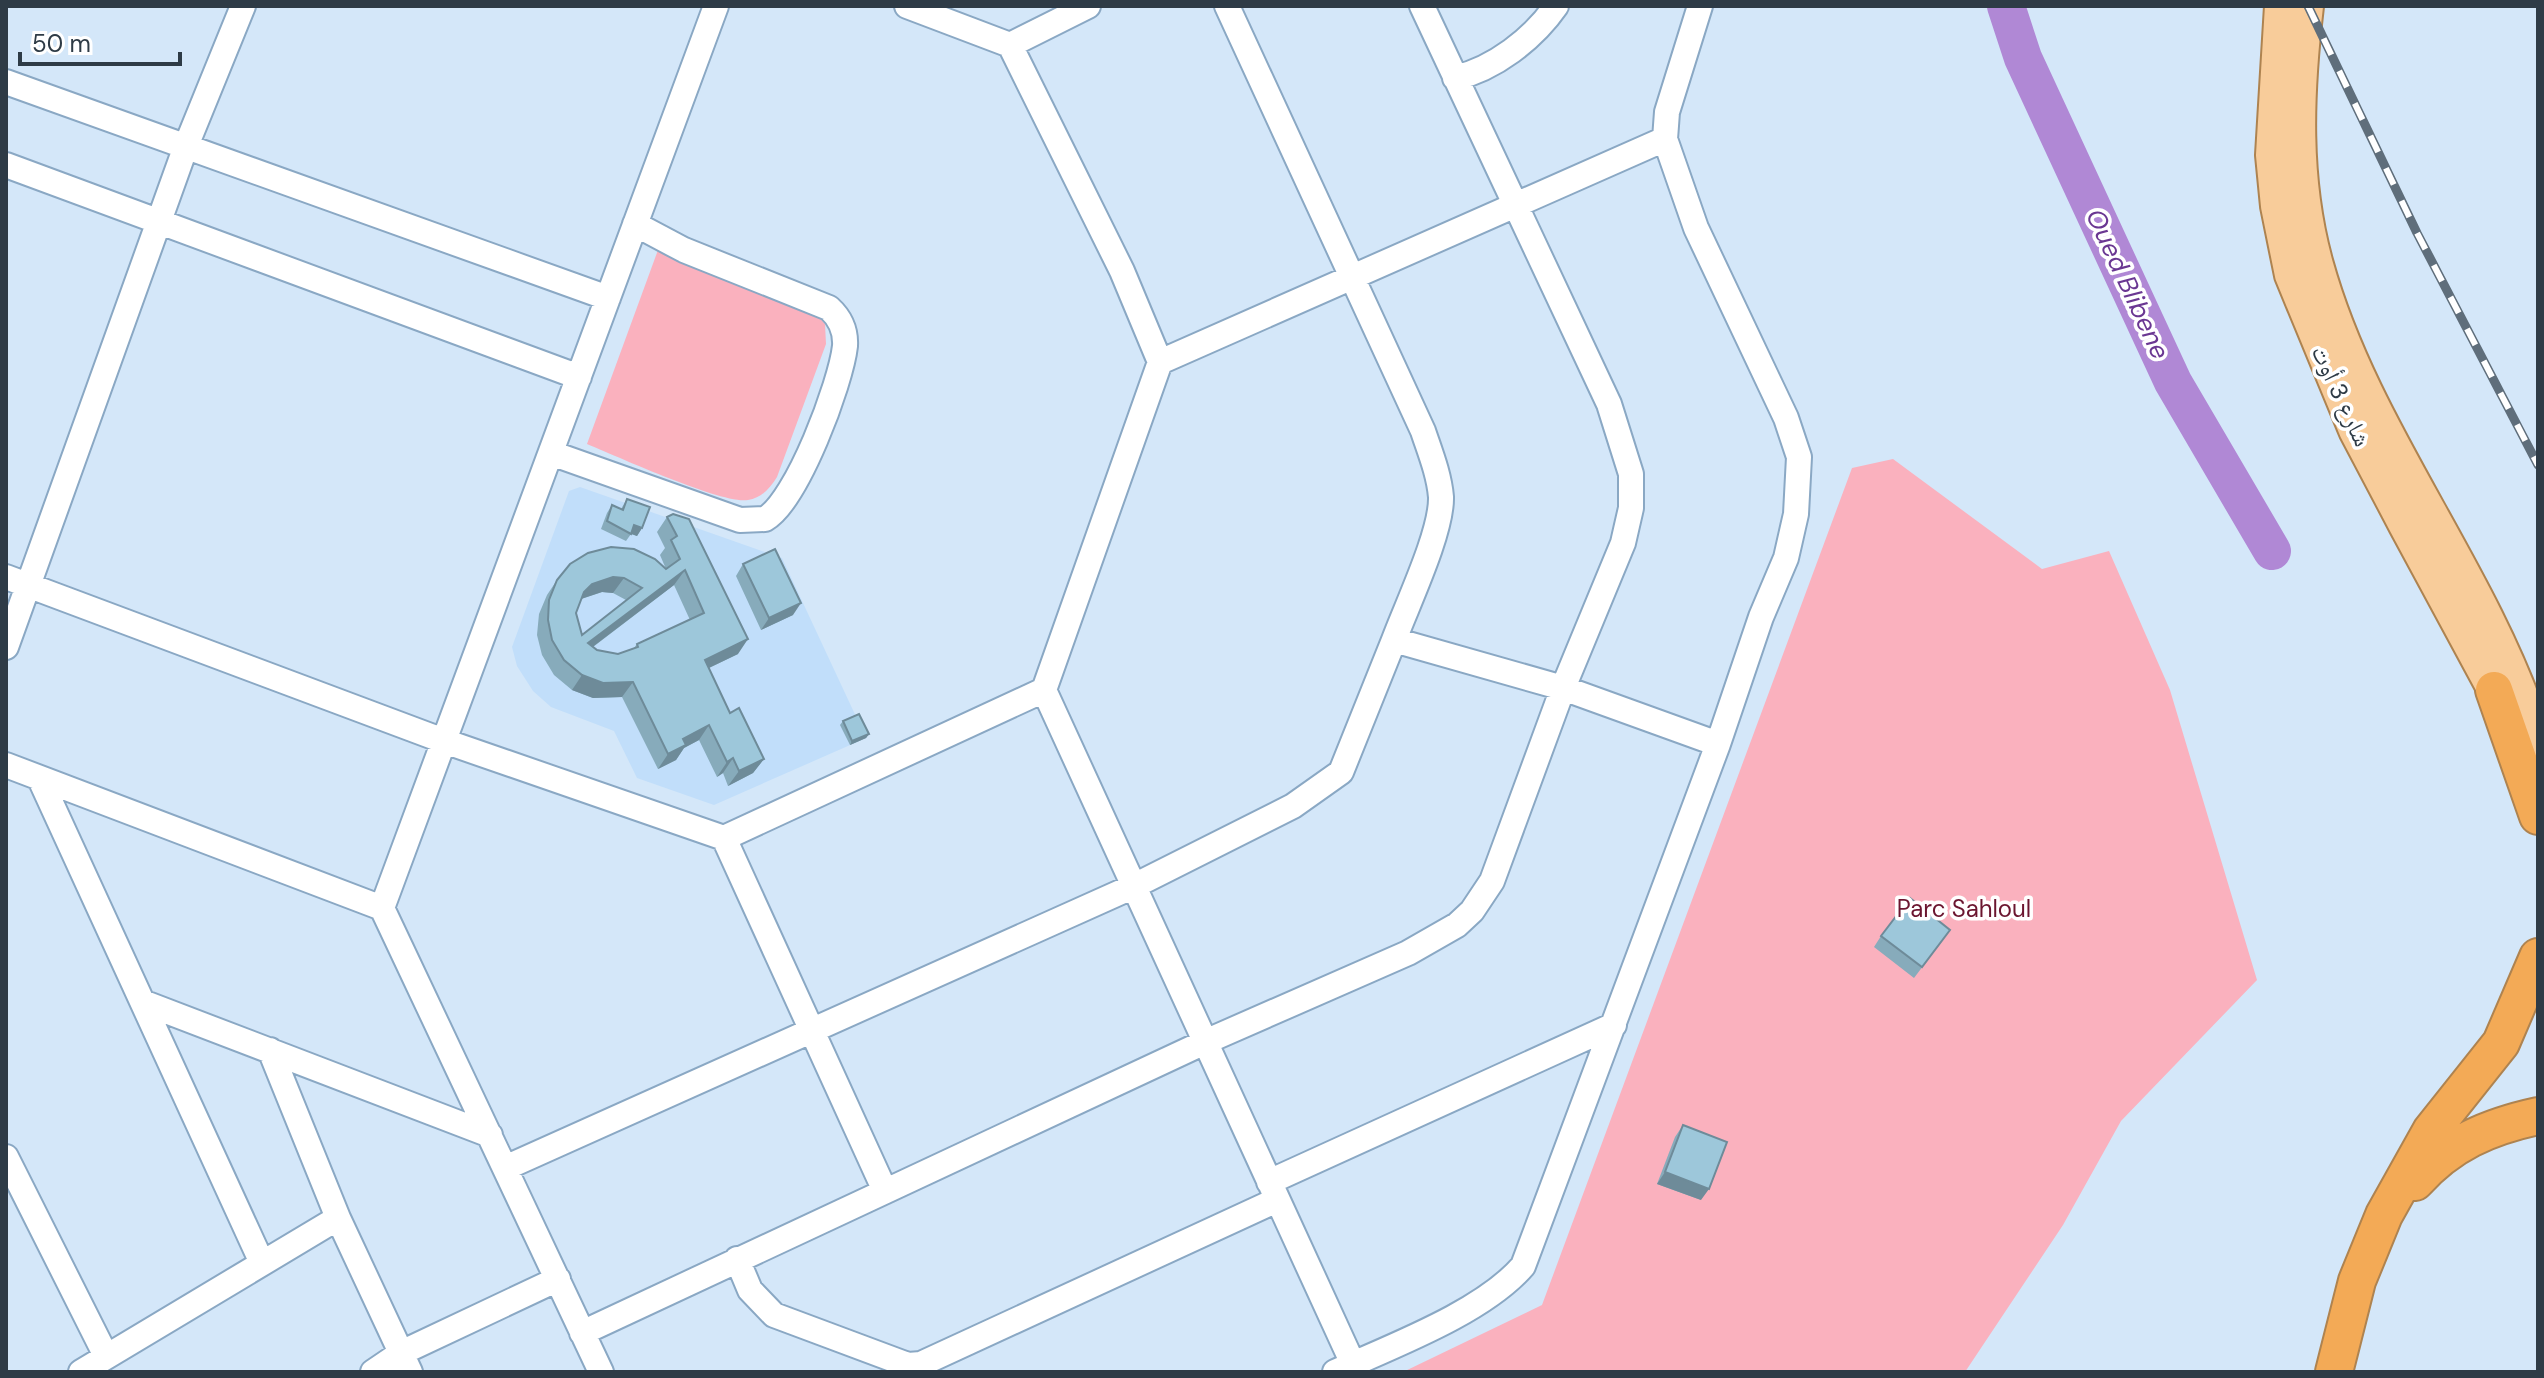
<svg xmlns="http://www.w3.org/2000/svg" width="2544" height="1378" font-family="'DM Sans','Noto Naskh Arabic',sans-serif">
  <rect width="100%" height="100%" fill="#d4e7f9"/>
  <path fill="#c1defa" d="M580,487L782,558L866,738L714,805L637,778L614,731L551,707L533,691L517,666L512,647L569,491Z"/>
  <path fill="#fab1be" d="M658,250L812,309L825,324L826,344L777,477C770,488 762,498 748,500C724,505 616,456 587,444Z
    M1893,459L2042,569L2109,551L2170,690L2257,980L2121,1121L2063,1225L1965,1372H1403L1542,1305L1852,468Z"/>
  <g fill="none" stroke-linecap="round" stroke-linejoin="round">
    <path stroke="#b088d5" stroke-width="38" d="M2006,6L2023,58L2173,382L2272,551"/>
    <defs>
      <path id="minor" d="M907,6L1010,45L1122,271L1160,362L1044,690L1353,1364
        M1227,6L1423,431C1430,452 1439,474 1441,497C1442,532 1407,605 1394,640L1563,688L1718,744L1523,1266C1482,1313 1392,1346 1335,1372
        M1700,6L1667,112L1665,139L1696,228L1786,418L1799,457L1796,514L1786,558L1761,617L1718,744
        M1010,45L1088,6
        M1455,78C1494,69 1533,39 1556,6
        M6,82L608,298
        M6,165L579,377
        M1160,362L1665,139
        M551,453L740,520L765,519C797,501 841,383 845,346C846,330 840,318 829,308L684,250L635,224
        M6,577L444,741L724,838L885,1191
        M6,647L186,146L243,6
        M6,765L382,908L601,1372
        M40,779L262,1263
        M724,838L1044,690
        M382,908L716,6
        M145,1003L490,1135
        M270,1050L338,1218
        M6,1157L106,1356
        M505,1168L1132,887L1293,806L1341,772L1394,640
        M1269,1182L1614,1025
        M737,1259L750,1290L774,1315L908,1365L921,1364L1277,1200
        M582,1333L1205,1042L1408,953L1457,925L1472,911L1492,881L1563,688L1623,543L1631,508V474L1609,404L1422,6
        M81,1372L338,1218L410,1372
        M373,1372L401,1353L558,1279"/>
      <path id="major" d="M2281,6L2272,155L2277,206L2291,275L2355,430L2405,525L2494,690L2538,745
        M2307,6C2297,92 2293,180 2317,265C2363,430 2479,566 2533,727"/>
      <path id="highway" d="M2494,690L2538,816
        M2415,1182C2450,1143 2488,1127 2538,1116
        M2334,1372L2357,1281L2384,1215L2431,1131L2501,1043L2538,957"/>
    </defs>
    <use href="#minor" stroke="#8aa8c4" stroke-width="28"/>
    <use href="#major" stroke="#ae8350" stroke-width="36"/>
    <use href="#highway" stroke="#ae8350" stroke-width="40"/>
    <use href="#minor" stroke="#fff" stroke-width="24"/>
    <use href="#major" stroke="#f8cc9a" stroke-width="32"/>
    <use href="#highway" stroke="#f3aa56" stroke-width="36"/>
    <defs>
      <path id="rail" d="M2308,6L2417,233L2538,465"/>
    </defs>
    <use href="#rail" stroke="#5f6e7b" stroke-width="9"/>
    <use href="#rail" stroke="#fff" stroke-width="6" stroke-dasharray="18" stroke-linecap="butt"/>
  </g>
  <path fill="#87abbb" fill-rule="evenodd" d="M627,499L642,528L637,536L631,534L626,541L601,529L607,513L612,505L621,509Z
    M667,517L738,654L709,668L730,713L764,759L753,773L728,786L723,773L717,777L699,740L684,748L676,760L658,769L622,697L593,698L572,690L554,675L542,655L537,635L539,614L547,595L557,580L666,569L660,555L665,548L657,532ZM674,585L690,620L637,644L634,648L618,654L597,650L593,647ZM602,592L613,593L626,600L582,635L576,613L581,599Z
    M743,564L793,615L761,630L736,576Z
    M843,721L869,734L866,738L850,745L840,725Z
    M1881,936L1942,941L1914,978L1874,947Z
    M1683,1125L1701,1200L1657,1184L1675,1137Z"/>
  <path fill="#6e8b99" d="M634,525L642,528L637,536L629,533Z
    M685,570L674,585L578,658L588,643Z
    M613,577L624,578L613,593L602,592L581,599L584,592L592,584Z
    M801,603L793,615L761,630L769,618Z
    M748,639L738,654L694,675L705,660Z
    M582,675L633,682L622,697L593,698L572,690Z
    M709,725L699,740L684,748L676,760L658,769L668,754L683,739Z
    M869,734L866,738L850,745L852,741Z
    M733,758L723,773L717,777L727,762Z
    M764,759L753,773L728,786L739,771Z
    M1665,1172L1709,1189L1701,1200L1657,1184Z"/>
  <path fill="#9dc7da" stroke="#6e8b99" stroke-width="2" fill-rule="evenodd" d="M627,499L650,507L642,528L634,525L631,534L607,521L612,505L623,510Z
    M673,514L689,519L748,639L705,660L730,713L739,708L764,759L739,771L733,758L727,762L709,725L683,739L686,745L668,754L633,682L603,683L582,675L564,660L552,640L548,620L549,600L557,580L570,564L588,553L611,547L634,549L655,559L666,569L680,559L671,540L677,536L667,517ZM685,570L704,613L637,644L638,647L618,654L597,650L588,643ZM613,577L624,578L642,588L582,635L576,613L584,592L592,584Z
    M775,549L801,603L769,618L743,564Z
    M859,714L869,734L852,741L843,721Z
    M1910,898L1950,930L1922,967L1881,936Z
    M1683,1125L1727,1142L1709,1189L1665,1172Z"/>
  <g text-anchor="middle" stroke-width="7" stroke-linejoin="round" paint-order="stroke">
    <g font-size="24" fill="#2e3b46" stroke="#fff">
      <text transform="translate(2341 396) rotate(65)" y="8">شارع 3 أوت</text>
    </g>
    <g font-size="24" fill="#6b1630" stroke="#fff">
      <text x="1964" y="917">Parc Sahloul</text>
    </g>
    <g font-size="26" font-style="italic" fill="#6a3792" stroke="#fff">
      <text transform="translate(2128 284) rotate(65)" y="9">Oued Blibene</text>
    </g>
  </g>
  <rect width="2544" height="1378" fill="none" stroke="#2e3b46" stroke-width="16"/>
  <path d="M20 52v12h160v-12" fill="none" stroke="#2e3b46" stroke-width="4"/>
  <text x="32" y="52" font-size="24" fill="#2e3b46" stroke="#ffffff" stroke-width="6" paint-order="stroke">50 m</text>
</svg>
